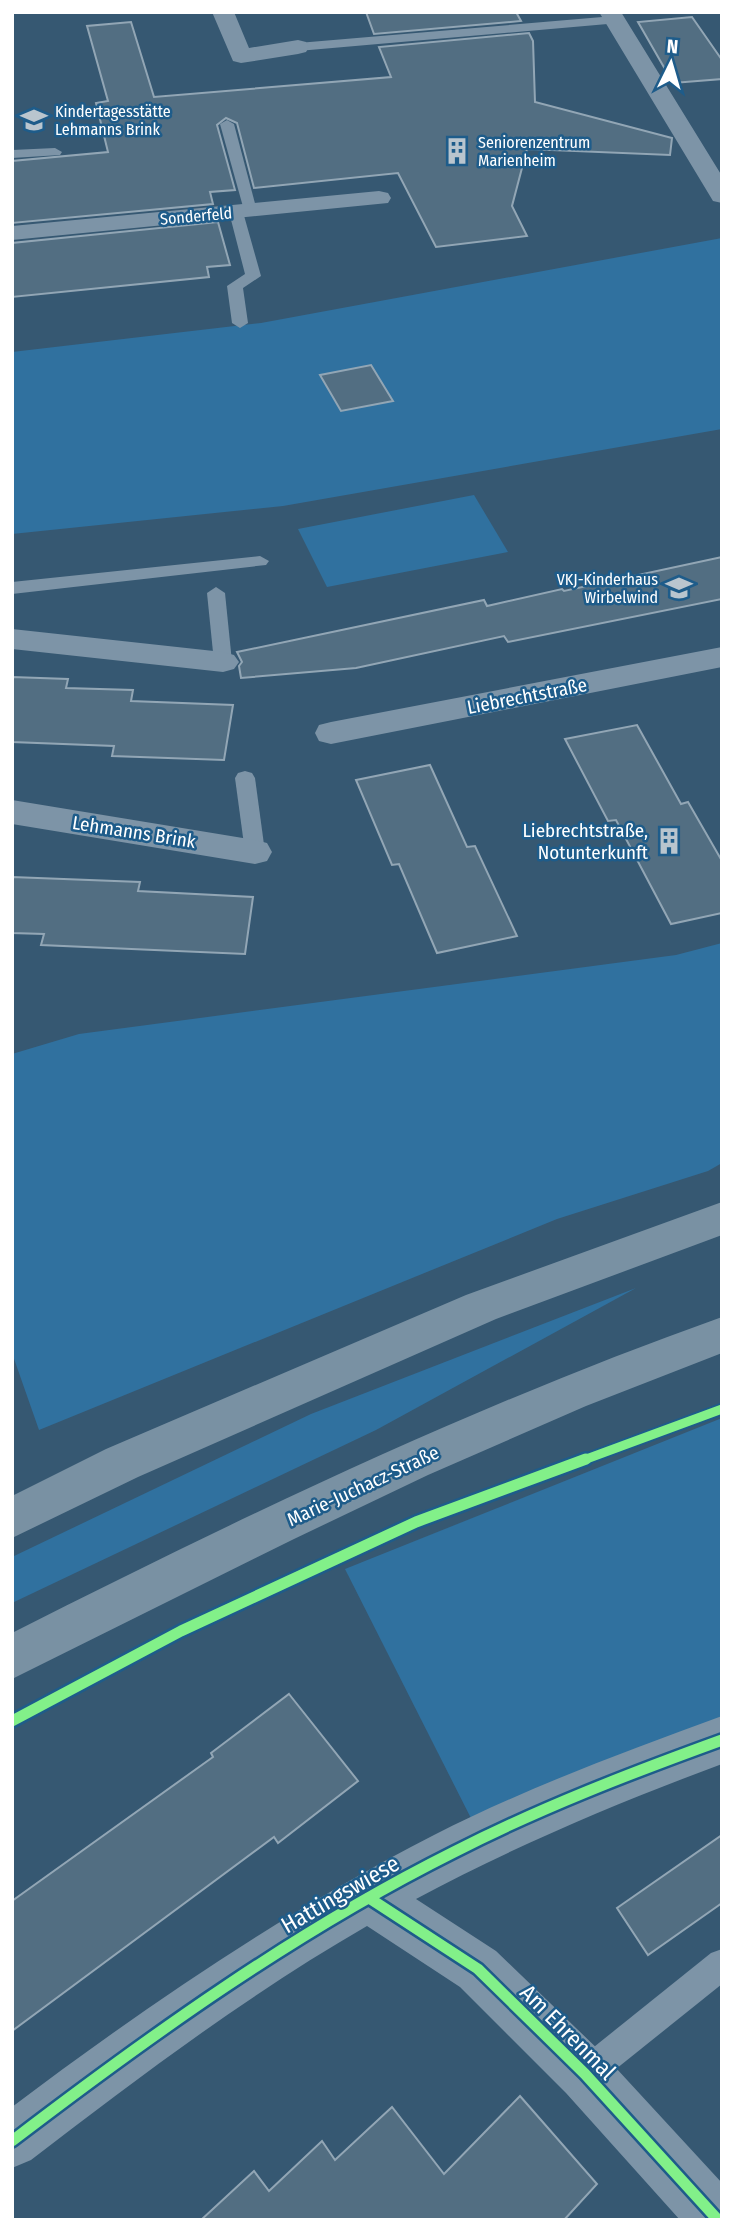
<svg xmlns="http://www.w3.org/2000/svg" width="734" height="2232" font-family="'Fira Sans Condensed',sans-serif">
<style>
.green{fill:#30719f}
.building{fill:#526e82;stroke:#92a6b5;stroke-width:2}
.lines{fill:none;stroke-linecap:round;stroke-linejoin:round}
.service{fill:#7d94a7;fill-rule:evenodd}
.minor{fill:#7d94a7;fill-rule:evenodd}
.secondary{fill:#7991a3;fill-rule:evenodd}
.cycleway-far1-casing{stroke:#1e5c8a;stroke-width:13}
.cycleway-casing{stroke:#1e5c8a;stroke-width:16}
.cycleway-far1{stroke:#82f089;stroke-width:9}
.cycleway{stroke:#82f089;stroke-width:11}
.labels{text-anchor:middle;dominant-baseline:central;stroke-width:5;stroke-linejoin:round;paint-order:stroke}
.far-poi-label{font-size:16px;fill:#fff;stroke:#1e5c8a;text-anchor:start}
.far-street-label{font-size:16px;fill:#fff;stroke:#1e5c8a}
.street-label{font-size:19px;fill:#fff;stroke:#1e5c8a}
.poi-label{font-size:19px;fill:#fff;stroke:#1e5c8a;text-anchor:end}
.near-street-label{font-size:23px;fill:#fff;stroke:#1e5c8a}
</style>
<rect width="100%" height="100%" fill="#365872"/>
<g class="green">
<polygon points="722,238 722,429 283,506 12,534 12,352 261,323"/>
<polygon points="474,495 508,552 327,587 298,529"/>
<polygon points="722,943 722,1163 708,1171 557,1219 39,1430 12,1353 12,1054 79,1034 676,955"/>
<polygon points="636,1288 376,1430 12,1603 12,1557 311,1414"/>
<polygon points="722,1418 722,1731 479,1834 345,1569"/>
</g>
<g class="building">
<polygon points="366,12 516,12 521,21 374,34"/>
<polygon points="692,17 722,60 722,79 673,83 638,22"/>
<polygon points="131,22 154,97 391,77 379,47 529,33 533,41 535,102 672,138 670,155 527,149 512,206 527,236 436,247 398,173 254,188 237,123 226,118 217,125 235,190 210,192 213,204 12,223 12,161 108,152 96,103 108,101 87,26"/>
<polygon points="218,222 230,265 207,267 209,277 12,297 12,243"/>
<polygon points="371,365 393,401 341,411 320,375"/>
<polygon points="722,557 722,599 508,642 504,636 356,668 241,678 239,666 242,662 237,652 484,600 487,606 562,589 564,591"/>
<polygon points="12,677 68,679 66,688 133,690 131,701 233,705 224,760 112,756 114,746 12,742"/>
<polygon points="637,725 681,804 688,802 722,861 722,913 671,924 616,820 608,821 565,739"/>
<polygon points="430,765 467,847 475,846 517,936 437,953 399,864 392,865 356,780"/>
<polygon points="12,877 140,882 138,891 253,897 245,954 41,945 44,934 12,933"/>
<polygon points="289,1694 358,1781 278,1843 274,1837 12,2031 12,1901 213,1757 211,1753"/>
<polygon points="722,1835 722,1903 648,1955 617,1908"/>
<polygon points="520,2096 597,2184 564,2220 201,2220 254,2171 269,2191 322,2141 335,2160 392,2107 444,2174"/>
</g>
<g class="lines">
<g class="service">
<polygon points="614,16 619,17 619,23 298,51 291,47 298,43"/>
<polygon points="227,120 234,124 257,211 255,214 245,214 220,124"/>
<polygon points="55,148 62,152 60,155 12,158 12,150"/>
<polygon points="236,208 243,212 261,276 243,288 248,323 240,328 232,323 227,286 245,274 229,212"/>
<polygon points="260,556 269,561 266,565 12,594 12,582"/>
<polygon points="216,587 225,593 232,662 223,668 214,662 207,593"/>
<polygon points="245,771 252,773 255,778 265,852 262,857 255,859 248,857 245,852 235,778 238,773"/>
<polygon points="722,1949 722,1984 596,2085 585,2090 574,2085 569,2074 574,2063 711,1953"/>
</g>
<g class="minor">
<polygon points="212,12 234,12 249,48 298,40 306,42 309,47 306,52 298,54 241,63 233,61"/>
<polygon points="599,12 621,12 722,176 722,203 713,201 710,196"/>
<polygon points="379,191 388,193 391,198 388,203 12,240 12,226"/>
<polygon points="12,629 223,652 234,655 239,662 234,669 223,672 12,649"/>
<polygon points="722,647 722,667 331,744 319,741 315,733 319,725 331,722"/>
<polygon points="12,800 255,840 267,843 272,852 267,861 255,864 12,824"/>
<path d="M722,1716v48c-105,39 -207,82 -306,135l80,52 108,104 118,128v37h-42l-114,-127 -106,-106 -93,-61c-118,68 -228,151 -336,234l-19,8v-61c134,-101 272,-195 422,-272 92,-47 190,-83 288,-119z"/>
</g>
<g class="secondary">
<polygon points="722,1202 722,1235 496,1319 138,1477 12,1538 12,1496 106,1449 466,1295"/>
<path d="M722,1317v36l-136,53 -158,69 -134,64 -282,140v-46c231,-117 465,-229 710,-316z"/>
</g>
<defs>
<polyline id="cycleway-far1" points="581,1461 722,1409"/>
<g id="cycleway">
<polyline points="12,1721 181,1631 416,1522 586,1459"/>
<polyline points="369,1898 478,1969 585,2074 718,2220"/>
<path d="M12,2141c140,-107 284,-210 442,-289 86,-44 177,-79 268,-112"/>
</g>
</defs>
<use href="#cycleway-far1" class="cycleway-far1-casing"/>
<use href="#cycleway" class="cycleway-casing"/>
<use href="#cycleway-far1" class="cycleway-far1"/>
<use href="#cycleway" class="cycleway"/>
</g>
<defs>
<symbol id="school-bare" viewBox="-9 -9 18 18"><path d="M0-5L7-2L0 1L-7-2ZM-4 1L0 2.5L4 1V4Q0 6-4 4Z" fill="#b9c5ce" stroke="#1e5c8a" stroke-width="2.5" paint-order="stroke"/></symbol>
<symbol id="building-bare" viewBox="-9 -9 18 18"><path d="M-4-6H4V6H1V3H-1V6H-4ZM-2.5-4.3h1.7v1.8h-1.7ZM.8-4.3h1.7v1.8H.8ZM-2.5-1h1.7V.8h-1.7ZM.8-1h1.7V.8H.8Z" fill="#b9c5ce" stroke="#1e5c8a" stroke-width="2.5" paint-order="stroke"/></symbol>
</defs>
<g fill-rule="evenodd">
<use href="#school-bare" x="15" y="101" width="38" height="38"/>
<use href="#building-bare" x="438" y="132" width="38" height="38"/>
<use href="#school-bare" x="660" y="569" width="38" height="38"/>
<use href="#building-bare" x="650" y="822" width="38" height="38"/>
</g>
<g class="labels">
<g class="far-poi-label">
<text x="55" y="111">Kindertagesstätte<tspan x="55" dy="18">Lehmanns Brink</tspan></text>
<text x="478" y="142">Seniorenzentrum<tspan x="478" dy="18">Marienheim</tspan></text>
<text x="658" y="579" text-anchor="end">VKJ-Kinderhaus<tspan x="658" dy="18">Wirbelwind</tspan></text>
</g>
<g class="far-street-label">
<text transform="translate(196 216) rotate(-5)">Sonderfeld</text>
</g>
<g class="street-label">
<text transform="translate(527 696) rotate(-11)">Liebrechtstraße</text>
<text transform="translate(134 832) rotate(9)">Lehmanns Brink</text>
<text transform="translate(363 1486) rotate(-25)">Marie-Juchacz-Straße</text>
</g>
<g class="poi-label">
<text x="648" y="830">Liebrechtstraße,<tspan x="648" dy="22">Notunterkunft</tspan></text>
</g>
<g class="near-street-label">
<text transform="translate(340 1894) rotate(-30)">Hattingswiese</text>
<text transform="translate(568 2032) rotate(45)">Am Ehrenmal</text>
</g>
</g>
<rect width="734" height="2232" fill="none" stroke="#ffffff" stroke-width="28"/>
<g transform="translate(671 63) rotate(5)" stroke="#1e5c8a" stroke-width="5" paint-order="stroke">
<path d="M0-5L12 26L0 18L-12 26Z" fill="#ffffff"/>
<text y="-10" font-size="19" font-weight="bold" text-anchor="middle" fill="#ffffff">N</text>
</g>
</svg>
